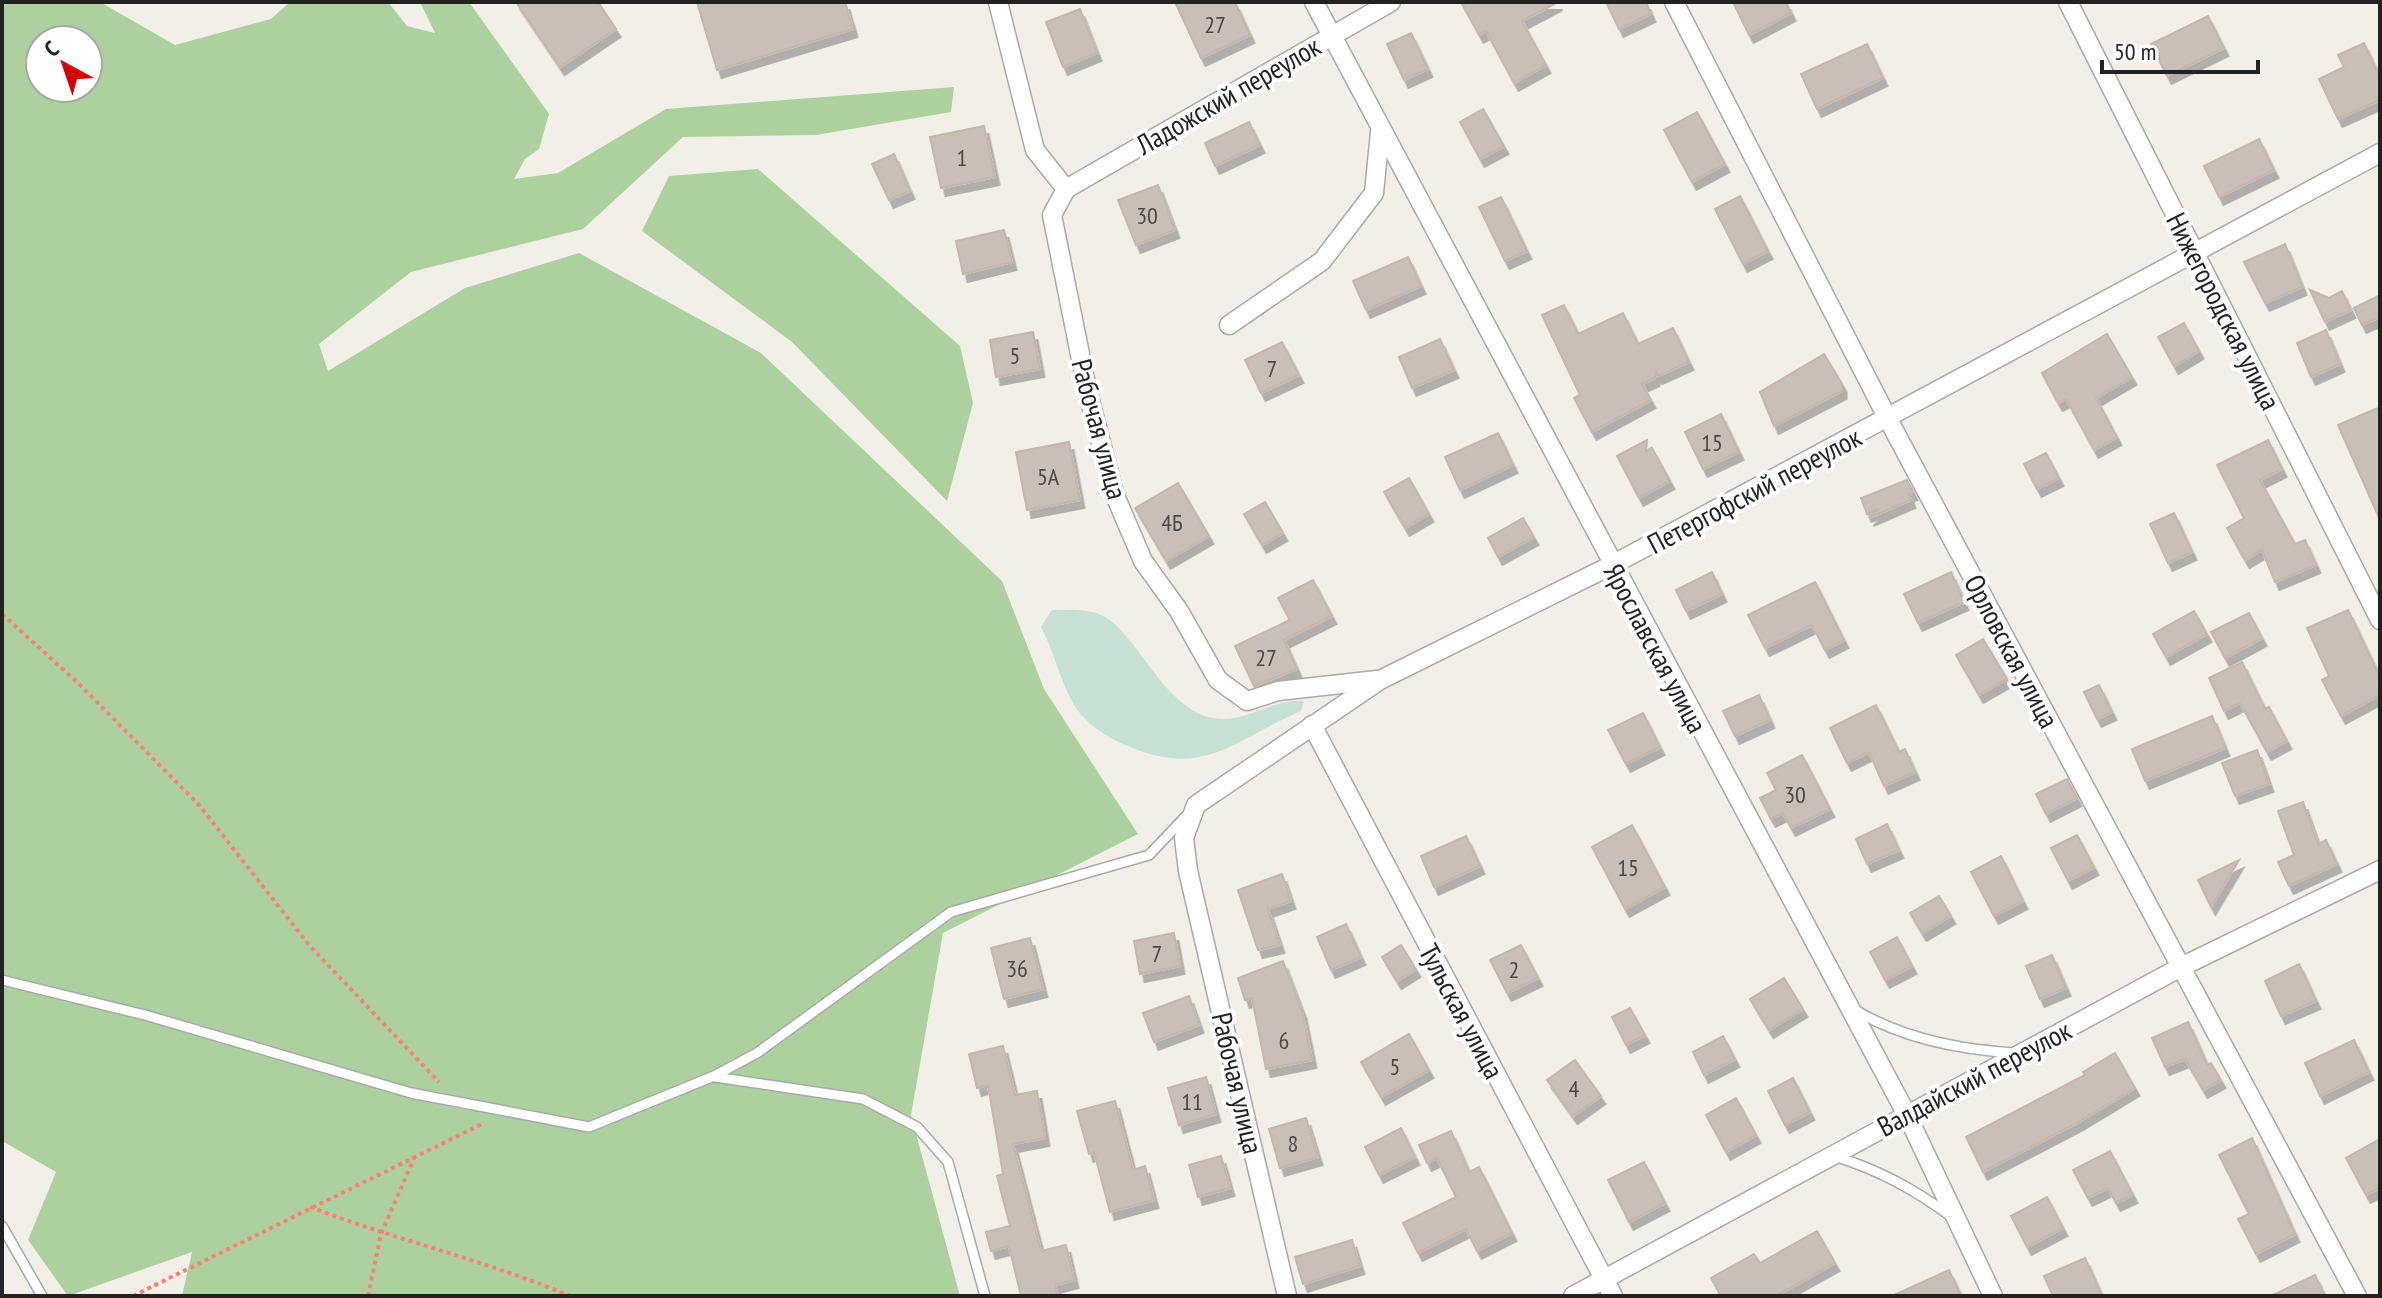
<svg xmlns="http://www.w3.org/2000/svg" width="2382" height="1298" font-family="'PT Sans Narrow',sans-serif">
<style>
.forest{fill:#add19e;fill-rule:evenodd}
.wetland{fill:#c6e0d4}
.building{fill:#c7bfb8;stroke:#c4b6ab;stroke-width:2;filter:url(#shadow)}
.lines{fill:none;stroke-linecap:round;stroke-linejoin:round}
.service-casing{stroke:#a9a9a9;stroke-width:12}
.minor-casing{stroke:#a9a9a9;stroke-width:21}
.path{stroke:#fa8072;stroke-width:4;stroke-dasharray:4 4;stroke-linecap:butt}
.service{stroke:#fff;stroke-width:9}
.minor{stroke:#fff;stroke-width:18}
.labels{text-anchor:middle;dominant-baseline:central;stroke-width:8;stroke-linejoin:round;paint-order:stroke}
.number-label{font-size:24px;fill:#4b4948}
.street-label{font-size:28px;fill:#222;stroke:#fff}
</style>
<defs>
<filter id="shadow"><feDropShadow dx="4.5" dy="8" stdDeviation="0" flood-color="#0004"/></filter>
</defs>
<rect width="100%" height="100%" fill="#f2efe9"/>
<g class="forest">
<path d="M2,2h98l75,43 96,-26 19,-17h98l19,24 28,7 -15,-31h49l80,112 -10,35 -14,10 -11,20 44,-6 108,-64 288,-22 -3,25 -135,23 -133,2 -100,92 -172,43 -92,72 9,27 137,-83 114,-35 182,100 241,228 42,108 94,145 -195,99 -32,182 49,181h-778l10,-44 -124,44 -40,-56 28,-68 -54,-31zM40,40h48v48h-48z"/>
<polygon points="758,169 960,346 973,403 947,501 792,342 642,231 669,176"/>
</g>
<path class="wetland" d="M1052,610c16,0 33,-2 49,5 32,14 58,82 101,100 37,15 66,-17 102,-14l-3,10c-71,31 -98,69 -178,33 -20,-9 -41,-23 -51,-43 -13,-23 -18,-50 -31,-74z"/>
<g class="building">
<polygon points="516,2 598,2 616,29 560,67"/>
<polygon points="697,2 845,2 853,29 717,70"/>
<polygon points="1175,2 1235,2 1250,35 1201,58"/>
<polygon points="1461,2 1558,2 1522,21 1546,65 1514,83 1486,31 1479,35"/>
<polygon points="1606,2 1646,2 1651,14 1619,29"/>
<polygon points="1733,2 1786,2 1791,13 1749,35"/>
<polygon points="1080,9 1097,53 1063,67 1046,22"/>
<polygon points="2208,16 2224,48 2167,76 2151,44"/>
<polygon points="1411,33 1428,69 1404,80 1387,44"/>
<polygon points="2364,43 2380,78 2380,100 2338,119 2319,79 2344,67 2338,55"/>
<polygon points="1867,44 1883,78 1817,109 1801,74"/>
<polygon points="1483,109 1504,146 1480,159 1460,122"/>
<polygon points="1697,112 1725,164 1692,182 1664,130"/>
<polygon points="1249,122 1260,145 1215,166 1205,143"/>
<polygon points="984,126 995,177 941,188 930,137"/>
<polygon points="2259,139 2274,170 2219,197 2204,166"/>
<polygon points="894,154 910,191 889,200 872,164"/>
<polygon points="1158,185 1175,230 1136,245 1118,200"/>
<polygon points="1740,196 1768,251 1743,264 1715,209"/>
<polygon points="1501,197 1527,251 1505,261 1479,207"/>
<polygon points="1004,230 1012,262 963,274 956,241"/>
<polygon points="2285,244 2302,287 2265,303 2244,262"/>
<polygon points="1408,257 1421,286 1366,310 1353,281"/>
<polygon points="2310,290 2329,298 2342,291 2351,310 2325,322"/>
<polygon points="2380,295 2380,317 2362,325 2354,308"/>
<polygon points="1564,305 1578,334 1623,313 1638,344 1673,328 1689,362 1658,376 1656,372 1655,378 1642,384 1651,400 1592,432 1574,398 1580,395 1542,315"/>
<polygon points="2184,323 2199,351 2174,366 2158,337"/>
<polygon points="2326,330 2340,364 2311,377 2297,343"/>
<polygon points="1033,332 1040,369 996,377 990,340"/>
<polygon points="2107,334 2132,377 2096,398 2117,437 2094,450 2066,399 2058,403 2042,373"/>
<polygon points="1440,339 1454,370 1412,388 1399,357"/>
<polygon points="1282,342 1299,375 1261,393 1245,360"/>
<polygon points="1824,354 1842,384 1842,391 1774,426 1760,392"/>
<polygon points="2380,407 2380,520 2338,425"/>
<polygon points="1721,414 1739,452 1703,469 1685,432"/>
<polygon points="1498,433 1513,465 1460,490 1445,457"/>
<polygon points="1647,440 1646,451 1652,448 1670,481 1639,498 1617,456"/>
<polygon points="2268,440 2282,469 2260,480 2295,544 2305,540 2316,565 2275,582 2262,550 2245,560 2227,528 2244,518 2217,465"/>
<polygon points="1069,442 1080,500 1027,510 1016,452"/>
<polygon points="2046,453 2059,478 2037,489 2024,464"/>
<polygon points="1409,478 1429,514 1405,528 1384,492"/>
<polygon points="1907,480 1913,492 1909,494 1911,500 1869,518 1878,509 1867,514 1861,498"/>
<polygon points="1178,483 1209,536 1166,561 1135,508"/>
<polygon points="1265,502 1283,533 1262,545 1244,514"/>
<polygon points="2174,513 2192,552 2168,563 2150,524"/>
<polygon points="1523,518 1534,537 1498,557 1488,538"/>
<polygon points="1712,572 1722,594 1686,611 1676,590"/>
<polygon points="1951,572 1964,602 1918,623 1904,594"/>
<polygon points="1313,580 1332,616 1284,640 1297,669 1254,686 1235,646 1290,620 1278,598"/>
<polygon points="1815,582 1844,640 1825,650 1812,625 1765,648 1748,615"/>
<polygon points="2348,610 2380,677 2380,695 2341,716 2322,680 2329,676 2307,628"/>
<polygon points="2194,611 2207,634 2166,657 2153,634"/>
<polygon points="2249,613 2262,638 2225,658 2211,632"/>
<polygon points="1983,639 2007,679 1979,695 1956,655"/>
<polygon points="2242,662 2265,709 2269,707 2287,741 2267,752 2240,703 2224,711 2209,678"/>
<polygon points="2099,685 2112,712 2097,719 2084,692"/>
<polygon points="1759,695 1770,720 1735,736 1723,711"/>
<polygon points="1876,705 1899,752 1905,749 1915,772 1884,786 1869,752 1847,763 1830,728"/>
<polygon points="1643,713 1660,747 1626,764 1608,730"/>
<polygon points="2212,716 2225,748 2145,781 2132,749"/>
<polygon points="2257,750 2269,784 2235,796 2222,763"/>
<polygon points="1802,755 1830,809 1791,828 1783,813 1771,819 1760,798 1776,790 1767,773"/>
<polygon points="2067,779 2077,798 2046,814 2036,794"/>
<polygon points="2303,802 2318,844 2326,840 2337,864 2289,886 2278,862 2294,855 2278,811"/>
<polygon points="1887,824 1899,850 1867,864 1856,839"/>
<polygon points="1632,825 1665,887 1625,909 1592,847"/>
<polygon points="2077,835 2094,867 2068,881 2051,848"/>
<polygon points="1466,836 1480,866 1434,887 1421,856"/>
<polygon points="2001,856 2023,901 1994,916 1971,872"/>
<polygon points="2239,860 2211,907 2198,880"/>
<polygon points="1282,874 1291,901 1268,909 1280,945 1258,950 1238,890"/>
<polygon points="1939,896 1951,916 1922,933 1910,913"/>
<polygon points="1346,924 1361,957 1331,970 1317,937"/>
<polygon points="1174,933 1180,966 1140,974 1134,941"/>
<polygon points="1897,937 1912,966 1885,980 1870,952"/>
<polygon points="1030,938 1043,989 1004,999 991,948"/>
<polygon points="1401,945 1416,969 1397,981 1382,957"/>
<polygon points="1521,945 1538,978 1507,993 1490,960"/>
<polygon points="2052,955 2066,988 2040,999 2026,966"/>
<polygon points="1283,961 1302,1011 1312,1060 1266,1069 1252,998 1245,1000 1238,978"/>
<polygon points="2299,964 2316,1001 2281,1016 2265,981"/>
<polygon points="1784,978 1803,1009 1769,1030 1750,999"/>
<polygon points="1189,996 1199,1025 1154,1042 1143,1013"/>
<polygon points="1630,1008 1645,1035 1626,1045 1612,1017"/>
<polygon points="2188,1022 2207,1065 2211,1063 2221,1080 2203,1090 2185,1059 2165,1067 2152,1038"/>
<polygon points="1409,1034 1429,1070 1381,1097 1361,1062"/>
<polygon points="1723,1036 1735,1059 1704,1075 1693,1052"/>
<polygon points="2354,1040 2369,1072 2320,1096 2305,1063"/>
<polygon points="1003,1046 1015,1095 1037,1091 1045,1138 1013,1144 1041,1251 1066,1245 1074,1280 1055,1285 1058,1296 1021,1296 1009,1246 991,1251 986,1232 1010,1226 997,1176 1003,1174 988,1085 977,1088 969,1054"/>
<polygon points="2115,1053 2135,1088 2079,1122 1983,1172 1966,1137 2085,1075 2083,1072"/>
<polygon points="1575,1060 1601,1096 1573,1116 1547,1080"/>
<polygon points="1206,1077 1216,1114 1179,1125 1168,1088"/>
<polygon points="1793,1078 1810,1112 1785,1125 1768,1091"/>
<polygon points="1736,1098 1756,1135 1726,1152 1706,1115"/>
<polygon points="1115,1101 1133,1170 1145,1166 1154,1200 1110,1212 1094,1152 1089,1154 1077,1111"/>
<polygon points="1306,1118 1318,1157 1280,1168 1269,1129"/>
<polygon points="1401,1128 1415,1157 1379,1175 1365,1147"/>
<polygon points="1451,1131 1469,1172 1479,1167 1512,1233 1477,1251 1466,1229 1418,1253 1403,1223 1456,1197 1437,1158 1427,1163 1419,1145"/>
<polygon points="2252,1138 2295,1234 2256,1254 2238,1219 2249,1214 2219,1155"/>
<polygon points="2380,1139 2380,1188 2366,1195 2346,1158"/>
<polygon points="2110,1151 2133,1195 2116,1203 2108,1188 2088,1198 2073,1170"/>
<polygon points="1221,1156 1230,1188 1198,1197 1189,1165"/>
<polygon points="1644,1162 1665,1203 1629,1222 1608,1180"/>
<polygon points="2047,1197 2063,1228 2027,1247 2011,1216"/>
<polygon points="1817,1231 1835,1263 1776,1296 1721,1296 1711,1278 1754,1254 1760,1263"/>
<polygon points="1352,1240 1360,1266 1303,1284 1295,1257"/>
<polygon points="2085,1258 2102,1296 2053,1296 2044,1276"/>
<polygon points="1949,1270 1961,1296 1892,1296"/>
<polygon points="2315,1275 2325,1296 2271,1296"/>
</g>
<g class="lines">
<defs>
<g id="service">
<polyline points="2,980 145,1015 411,1093 589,1127 714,1076 757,1053 951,912 1149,855 1188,814"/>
<path d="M1855,1010c47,28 107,40 161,43"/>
<polyline points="715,1077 863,1099 917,1127 948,1162 985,1296"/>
<path d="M1834,1156c45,14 80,33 118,61"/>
<polyline points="2,1226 42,1296"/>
</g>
<g id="minor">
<polyline points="998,2 1035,150 1066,189 1052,215 1087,389 1114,493 1143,561 1179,611 1218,680 1247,701 1278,691 1377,680"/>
<polyline points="1314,2 1907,1115 1993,1296"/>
<polyline points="1674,2 1888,419 2357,1296"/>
<polyline points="2068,2 2380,620"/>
<polyline points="1066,189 1391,2"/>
<polyline points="1229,325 1322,261 1374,193 1380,132"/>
<polyline points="1312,725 1613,1296"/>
<polyline points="1287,1296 1188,871 1184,838 1196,805 1380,680 1612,565 2380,153"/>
<polyline points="1573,1296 2181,967 2380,870"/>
</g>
</defs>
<use href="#service" class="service-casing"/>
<use href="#minor" class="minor-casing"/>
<g class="path">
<polyline points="2,614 77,682 199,805 309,945 439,1082"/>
<path d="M310,1207c86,33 175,53 260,89"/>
<polyline points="133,1296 484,1123"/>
<polyline points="368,1296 381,1234 415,1156"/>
</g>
<use href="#service" class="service"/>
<use href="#minor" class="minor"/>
</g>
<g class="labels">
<g class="number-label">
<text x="1215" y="24">27</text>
<text x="962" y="157">1</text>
<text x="1147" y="215">30</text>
<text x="1015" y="355">5</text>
<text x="1272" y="368">7</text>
<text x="1712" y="442">15</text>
<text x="1048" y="476">5А</text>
<text x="1172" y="522">4Б</text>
<text x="1266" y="657">27</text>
<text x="1795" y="794">30</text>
<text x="1628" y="867">15</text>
<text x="1157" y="953">7</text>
<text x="1017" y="968">36</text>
<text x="1514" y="969">2</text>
<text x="1284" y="1040">6</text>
<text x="1395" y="1066">5</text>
<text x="1574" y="1088">4</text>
<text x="1192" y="1101">11</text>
<text x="1293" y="1143">8</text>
</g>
<g class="street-label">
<text transform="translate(1228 95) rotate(-30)">Ладожский переулок</text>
<text transform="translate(2224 311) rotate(63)">Нижегородская улица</text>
<text transform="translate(1100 429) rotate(75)">Рабочая улица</text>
<text transform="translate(1754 490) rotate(-28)">Петергофский переулок</text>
<text transform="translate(1656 648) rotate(62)">Ярославская улица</text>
<text transform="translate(2012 651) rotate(62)">Орловская улица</text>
<text transform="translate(1462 1011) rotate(62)">Тульская улица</text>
<text transform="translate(1974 1078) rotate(-28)">Валдайский переулок</text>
<text transform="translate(1238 1083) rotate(77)">Рабочая улица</text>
</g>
</g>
<rect width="2382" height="1298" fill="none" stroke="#222222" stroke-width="8"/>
<g transform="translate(64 64) rotate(320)"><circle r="38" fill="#ffffff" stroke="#a7a7a7" stroke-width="2"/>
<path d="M0-6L14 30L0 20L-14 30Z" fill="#d40000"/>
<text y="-12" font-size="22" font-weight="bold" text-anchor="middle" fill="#222222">С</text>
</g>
<path d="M2102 60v12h156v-12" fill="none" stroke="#222222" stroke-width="4"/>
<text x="2114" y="60" font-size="24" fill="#222222" stroke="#ffffff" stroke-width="6" paint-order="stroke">50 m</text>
</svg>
